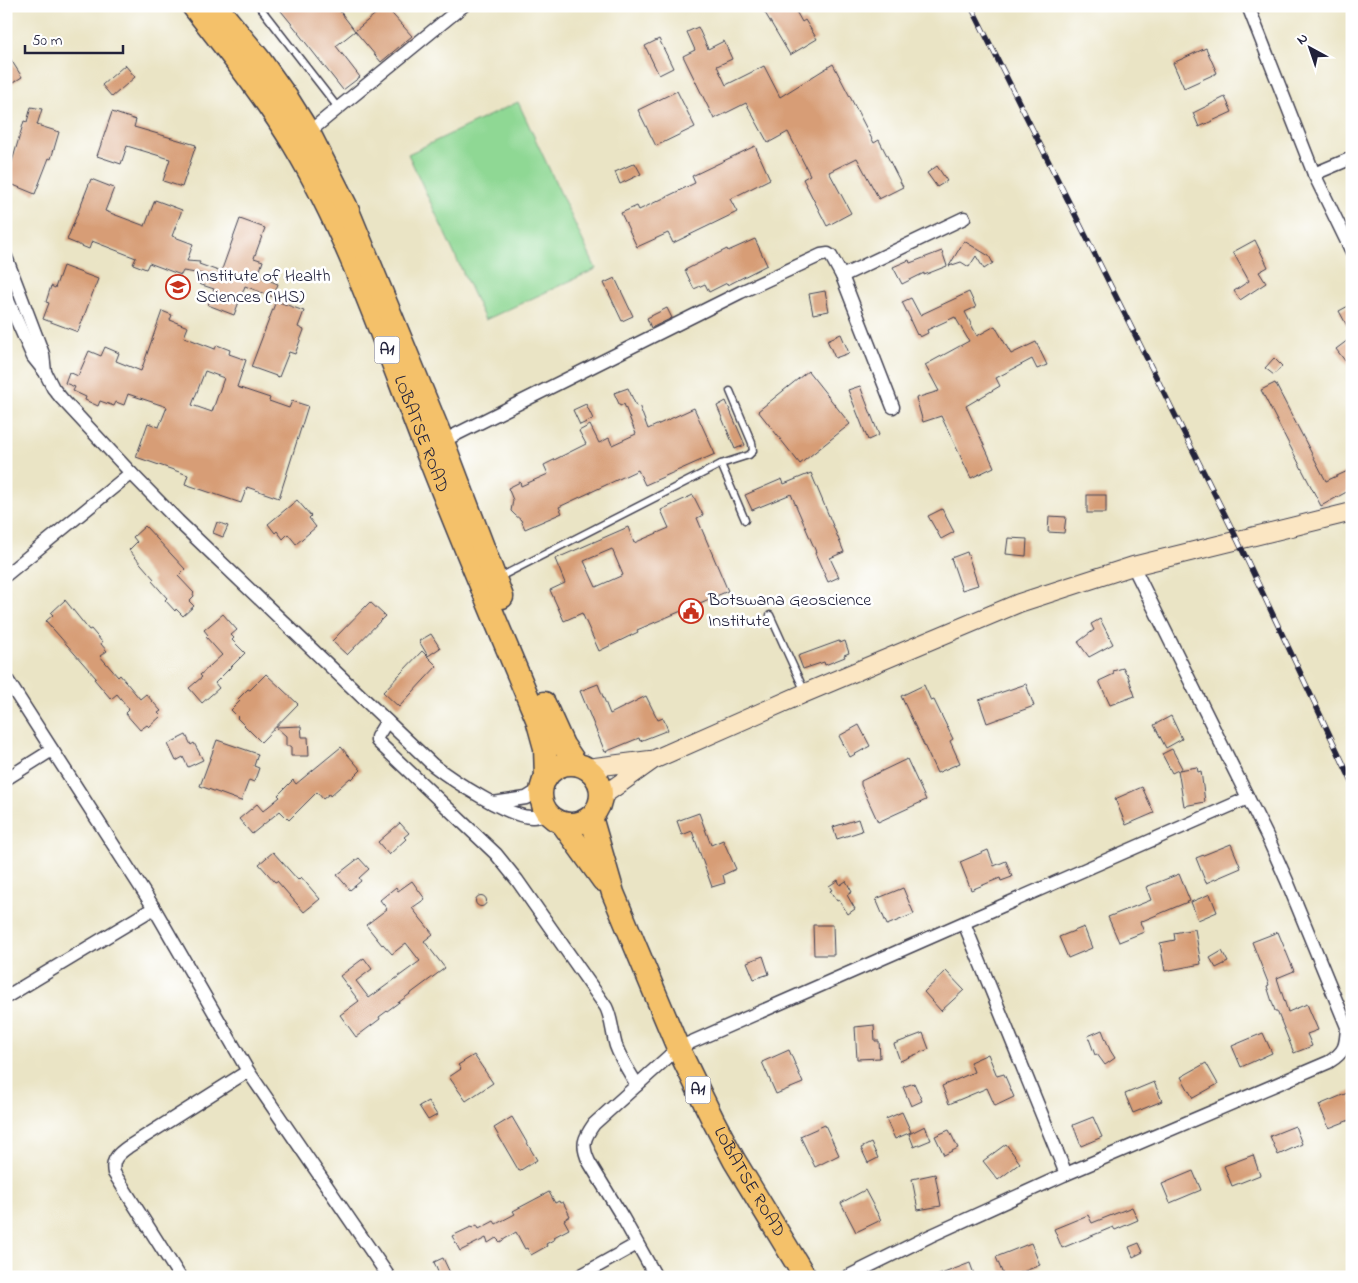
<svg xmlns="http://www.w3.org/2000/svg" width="1358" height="1283" font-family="'Indie Flower',sans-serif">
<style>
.green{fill:#8fd894;stroke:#587d68}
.building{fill:#d79d76;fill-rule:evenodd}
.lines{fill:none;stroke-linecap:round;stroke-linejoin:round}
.lane-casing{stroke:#403f50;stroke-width:9}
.street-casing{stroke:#403f50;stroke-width:15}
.secondary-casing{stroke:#403f50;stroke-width:20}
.highway-casing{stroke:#403f50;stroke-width:25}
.lane{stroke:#fff;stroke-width:6}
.street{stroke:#fff;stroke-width:12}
.secondary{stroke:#fbe6c3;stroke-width:18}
.highway{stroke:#f4c16a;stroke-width:22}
.rail-casing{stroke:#22223b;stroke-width:5.5}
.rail{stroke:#fff;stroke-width:4;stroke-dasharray:11;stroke-linecap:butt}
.labels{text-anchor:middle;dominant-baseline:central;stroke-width:5;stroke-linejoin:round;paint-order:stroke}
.shield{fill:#fff;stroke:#646476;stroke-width:1}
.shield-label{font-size:16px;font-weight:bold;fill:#22223b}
.poi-label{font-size:18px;fill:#22223b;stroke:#fff;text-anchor:start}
.street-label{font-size:18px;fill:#22223b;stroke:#fff}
</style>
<rect width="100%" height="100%" fill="#fff"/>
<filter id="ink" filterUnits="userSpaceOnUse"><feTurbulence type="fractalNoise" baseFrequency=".02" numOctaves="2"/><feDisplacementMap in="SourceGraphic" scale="10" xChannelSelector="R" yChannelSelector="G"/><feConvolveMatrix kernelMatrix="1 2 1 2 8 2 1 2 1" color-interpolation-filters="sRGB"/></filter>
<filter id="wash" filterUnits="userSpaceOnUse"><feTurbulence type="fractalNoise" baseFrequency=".0096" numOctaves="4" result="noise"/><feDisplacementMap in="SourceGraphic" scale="20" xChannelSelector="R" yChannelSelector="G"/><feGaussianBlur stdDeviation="1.12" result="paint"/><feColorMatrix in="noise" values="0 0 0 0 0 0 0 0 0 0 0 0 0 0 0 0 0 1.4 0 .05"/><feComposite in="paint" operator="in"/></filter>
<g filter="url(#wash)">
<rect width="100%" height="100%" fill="#eae4c5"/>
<polygon class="green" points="518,102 596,269 485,320 408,154"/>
<g id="blocks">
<g class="building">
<polygon points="277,6 336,6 355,31 336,46 360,77 343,90 298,33 299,33"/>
<polygon points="385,6 412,36 381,62 355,31"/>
<polygon points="761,6 793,6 802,22 805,20 817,39 790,55"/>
<polygon points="698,27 708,49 724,41 732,59 717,66 726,85 764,66 780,97 833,64 874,143 879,140 903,187 879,199 857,158 829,172 851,213 827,226 803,179 810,175 788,132 768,143 746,103 714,119 683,56 695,50 687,32"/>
<polygon points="659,39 673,68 659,75 645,46"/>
<polygon points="1206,48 1217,73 1184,88 1173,63"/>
<polygon points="6,52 22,77 6,87"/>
<polygon points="125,65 135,77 112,97 102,85"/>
<polygon points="677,91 695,127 656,146 638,110"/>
<polygon points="1225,97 1232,112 1199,127 1193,113"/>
<polygon points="31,107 42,109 37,125 59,132 51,159 49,158 35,194 6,182 24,121 27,122"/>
<polygon points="112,112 136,120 134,127 196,145 182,187 163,181 170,159 127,146 121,164 97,156"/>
<polygon points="755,146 770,179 730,199 737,212 673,243 668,233 637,247 621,213 637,206 639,210 695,183 692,176"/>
<polygon points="635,163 641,174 620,184 615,172"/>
<polygon points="937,166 947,181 937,187 927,173"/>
<polygon points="91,179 114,188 105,211 145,226 155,200 182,210 172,236 193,244 187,261 200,262 199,264 221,272 240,219 265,228 254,258 263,261 258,276 278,284 273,297 245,286 234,315 208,305 214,289 199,284 203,274 183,271 181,275 149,263 146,269 133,264 136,258 92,241 89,249 67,240"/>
<polygon points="755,239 767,265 728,285 727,283 709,292 705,284 694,289 685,270 727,249 728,251"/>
<polygon points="1255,240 1268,267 1259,272 1266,283 1240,300 1234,291 1249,281 1233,252"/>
<polygon points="964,241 989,256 993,263 984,269 976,256 969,267 961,262 949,266"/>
<polygon points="942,251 947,266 924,275 924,273 902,284 893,267 909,260 910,263"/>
<polygon points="63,266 98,279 78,332 43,319 49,303 46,302 51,286 55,288"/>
<polygon points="615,278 633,316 622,321 604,283"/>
<polygon points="825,291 829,311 813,314 809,294"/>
<polygon points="969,292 976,307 965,312 977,336 995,326 1011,354 1036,342 1047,365 1037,369 1032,359 996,378 1000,386 966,406 994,467 971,478 941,416 923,422 916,398 939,391 925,365 969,341 955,317 927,330 928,333 920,337 918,334 917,335 910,320 911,320 902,302 911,298 920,315"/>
<polygon points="276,301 304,311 298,327 304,330 295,354 289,352 279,377 251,367"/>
<polygon points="1352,304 1352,335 1339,311"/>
<polygon points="667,308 672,318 651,328 647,318"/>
<path d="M162,311l10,4 -2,5 18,7 -4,10 31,12 2,-4 13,5 -1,4 17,6 -9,27 33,11 -1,3 20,7 3,-7 16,5 -29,92 -32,-11 -6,16 -56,-19 3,-9 -52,-18 12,-34 11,4 8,-20 -39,-13 -4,11 -8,-3 -2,4 -14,-5 -2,5 -13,-6 1,-3 -13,-6 2,-4 -10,-4 4,-11 9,4 11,-25 12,5 4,-9 14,6 -3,8 25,10zM205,371l19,7 -12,34 -20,-7z"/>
<polygon points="841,334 849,353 835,358 827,340"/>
<polygon points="1352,337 1352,370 1336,349"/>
<polygon points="1274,358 1282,366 1274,375 1265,368"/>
<polygon points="808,371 850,424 800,464 758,411"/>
<polygon points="1275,383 1326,481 1352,469 1352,489 1321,506 1261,390"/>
<polygon points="860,386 879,435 868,440 848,390"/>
<polygon points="628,388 636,406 639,405 648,429 694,408 715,454 645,485 638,470 559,507 562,513 525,529 521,520 515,515 511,511 513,500 508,488 520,482 521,486 548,474 544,465 586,444 579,431 590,425 599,443 609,438 612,445 636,434 624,404 620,406 614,393"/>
<polygon points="726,401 745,445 735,449 717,406"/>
<polygon points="586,404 593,419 580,425 573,410"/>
<polygon points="811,473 844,552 830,558 839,577 828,582 815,553 816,552 791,494 752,510 745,495 782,479 784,484"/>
<path d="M693,495l10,20 -6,3 31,73 -91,39 1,2 -39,19 -17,-38 -18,8 -14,-31 15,-7 -10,-24 73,-32 6,16 35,-15 -8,-18zM612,549l11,26 -27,12 -12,-26z"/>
<rect x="1087" y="495" width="19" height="18"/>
<polygon points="297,500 311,516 309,518 316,527 296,544 288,534 283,539 277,531 275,533 268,524"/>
<polygon points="942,509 954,532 941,539 928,516"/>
<polygon points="1049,516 1066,517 1064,533 1048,532"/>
<polygon points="217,522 228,526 223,537 213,533"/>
<polygon points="145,526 185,569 178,576 194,593 193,594 194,596 189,601 194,606 183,616 176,609 175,611 165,600 167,598 152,581 154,579 129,550 137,542 133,537"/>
<polygon points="1008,538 1027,539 1026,556 1006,554"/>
<polygon points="967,552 978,585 962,590 951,558"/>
<polygon points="65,600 89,630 91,629 102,642 101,644 107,651 100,656 118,677 120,675 140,699 146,694 161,711 158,713 161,716 149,727 147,725 140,730 125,713 129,709 117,694 111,699 94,679 96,678 46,621 53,615 51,613"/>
<polygon points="370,602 385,616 347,655 332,641"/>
<polygon points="223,614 237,630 231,635 234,638 232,640 245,653 215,683 219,688 202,703 189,688 202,677 200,675 222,655 206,637 208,635 204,630"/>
<polygon points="1100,619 1113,644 1089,657 1078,642 1094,630 1091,624"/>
<polygon points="431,634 440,648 428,656 419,641"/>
<polygon points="839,641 840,643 845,641 849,653 844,655 845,657 825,665 824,662 803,669 798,656"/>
<polygon points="422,651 437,666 399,707 383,692"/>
<polygon points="1123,668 1126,674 1127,673 1135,696 1110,705 1099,681 1114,674 1113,671"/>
<polygon points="266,674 298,704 261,742 237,718 238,717 231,710 240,701 238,699 248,689 250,690"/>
<polygon points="598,684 610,714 646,696 658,720 663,718 668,730 640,741 639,738 605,752 580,691"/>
<polygon points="1026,684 1034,706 987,723 979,700"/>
<polygon points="924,685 931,701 934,700 953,739 950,741 960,763 937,773 901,696"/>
<polygon points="1171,716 1182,739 1166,748 1154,725"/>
<polygon points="859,725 870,746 850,757 839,736"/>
<polygon points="301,726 302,737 308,737 309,756 291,756 291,746 286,746 286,736 276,727"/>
<polygon points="186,735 191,745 194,743 203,760 188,767 183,757 176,761 168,744"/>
<polygon points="217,740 258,754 254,766 259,768 254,782 249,780 241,801 200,786"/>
<polygon points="341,747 361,770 352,779 350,778 330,796 329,794 323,799 317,792 289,820 280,811 252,834 239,819 257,804 263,811 280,797 278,795 293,780 296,784"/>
<polygon points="1172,749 1182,768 1179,770 1197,767 1198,772 1201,771 1205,802 1184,806 1178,770 1172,773 1162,754"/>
<polygon points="907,759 926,800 878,822 861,785 861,781"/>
<polygon points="1142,787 1154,813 1126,825 1115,799"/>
<polygon points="699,813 711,845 723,840 736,869 723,875 725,883 712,887 692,831 682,835 677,821"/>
<polygon points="858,819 862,831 837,839 833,827"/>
<polygon points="400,823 409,833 404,837 406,839 389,855 378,842"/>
<polygon points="1231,844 1241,868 1206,883 1196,858"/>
<polygon points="988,850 994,866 1006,861 1012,877 1001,881 1000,878 971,890 960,862"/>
<polygon points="273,852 298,880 301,877 320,899 304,912 277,881 275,882 259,864"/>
<polygon points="359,858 369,869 359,878 361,881 350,890 337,875"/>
<polygon points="1179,874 1190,901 1140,922 1144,932 1119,942 1108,917 1151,900 1146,887"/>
<polygon points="838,880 840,885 846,881 852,892 847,895 855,909 848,914 839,900 837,901 830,891 832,890 829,886"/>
<polygon points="412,881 425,899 412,908 433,934 424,941 445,968 379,1017 380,1019 356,1037 340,1015 359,1001 340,976 364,958 372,969 356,981 369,998 420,961 406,943 392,954 383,944 382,945 366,925 387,909 380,900 396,887 398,891"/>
<polygon points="903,888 914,914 887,925 876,899"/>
<polygon points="1210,894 1217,912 1198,920 1191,902"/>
<circle cx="481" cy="901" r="5.5"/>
<polygon points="813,925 833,925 834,955 814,955"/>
<polygon points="1084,927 1092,948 1068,958 1059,937"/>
<polygon points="1195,929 1201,964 1165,971 1160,943 1175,940 1174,933"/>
<polygon points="1278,932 1294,971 1277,978 1288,1012 1307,1004 1318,1030 1307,1034 1312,1046 1294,1053 1277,1011 1275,1011 1267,986 1269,985 1252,942"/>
<polygon points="1222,951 1228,962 1216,968 1210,958"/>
<polygon points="763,956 769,974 754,979 747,962"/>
<polygon points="946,971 964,990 941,1011 924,992"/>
<polygon points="874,1025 875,1041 879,1041 880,1058 857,1059 855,1027"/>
<polygon points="1102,1030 1110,1050 1115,1058 1105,1065 1097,1054 1095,1055 1088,1036"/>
<polygon points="923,1033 929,1049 900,1061 894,1044"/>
<polygon points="1263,1033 1272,1053 1241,1067 1232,1046"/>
<polygon points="789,1050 803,1083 776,1094 762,1062"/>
<polygon points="988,1054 997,1076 1004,1074 1014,1097 995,1106 987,1088 949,1104 942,1086 974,1072 970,1062"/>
<polygon points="474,1055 493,1083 466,1101 449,1077 461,1069 458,1065"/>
<polygon points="1206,1063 1218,1084 1193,1098 1181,1077"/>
<polygon points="1154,1082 1162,1101 1133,1113 1125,1094"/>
<polygon points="914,1083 922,1101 911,1106 903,1087"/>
<polygon points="1352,1091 1352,1119 1329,1128 1319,1105"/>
<polygon points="428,1101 437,1115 428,1120 419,1106"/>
<polygon points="902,1112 911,1132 895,1139 886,1119"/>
<polygon points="512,1117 537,1160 519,1171 494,1128"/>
<polygon points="1093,1117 1102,1137 1081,1146 1073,1125"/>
<polygon points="825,1125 839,1155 815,1167 800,1136"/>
<polygon points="925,1126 931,1140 914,1147 909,1134"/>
<polygon points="1295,1126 1302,1144 1278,1155 1270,1136"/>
<polygon points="949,1130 958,1148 944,1155 935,1136"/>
<polygon points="871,1143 878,1158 868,1163 861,1148"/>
<polygon points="1006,1144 1020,1163 998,1180 983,1161"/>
<polygon points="1253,1155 1260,1175 1232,1186 1224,1166"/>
<polygon points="1193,1171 1201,1190 1170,1203 1162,1184"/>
<polygon points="935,1174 941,1206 918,1210 912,1179"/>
<polygon points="865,1190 881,1220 856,1232 841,1203"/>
<polygon points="549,1192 555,1203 559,1201 560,1203 563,1202 570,1216 564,1220 569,1229 554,1237 555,1239 546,1244 547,1246 531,1255 527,1248 525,1249 516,1232 500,1242 496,1238 488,1243 486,1238 460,1251 452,1236 471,1227 472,1228 477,1225 479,1229 494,1221 496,1224 515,1214 513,1211"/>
<polygon points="1132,1207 1138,1220 1115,1230 1113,1227 1062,1248 1054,1229 1088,1215 1092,1223"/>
<polygon points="1031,1243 1040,1265 1010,1277 1004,1277 996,1257"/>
<polygon points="1139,1243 1143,1252 1133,1257 1129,1247"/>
<polygon points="443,1258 452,1277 440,1277 434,1262"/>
<polygon points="970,1263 975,1277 936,1277 936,1276"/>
</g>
</g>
</g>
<g filter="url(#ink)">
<use href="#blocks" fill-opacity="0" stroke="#403f50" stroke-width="1"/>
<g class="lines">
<defs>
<g id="lane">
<polyline points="259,6 339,109"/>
<polyline points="721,464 749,455 753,451 752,443 730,391"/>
<polyline points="498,578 721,464 745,520"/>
<polyline points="770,615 805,692"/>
</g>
<g id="street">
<polyline points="1248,6 1314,174 1352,252"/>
<polyline points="304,136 463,6"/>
<polyline points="1314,174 1352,158"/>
<polyline points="6,257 43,354 45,372"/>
<polyline points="842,276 964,218"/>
<path d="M6,296l27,61 12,15 8,16 9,11 69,74 47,48 255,244c18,14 78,54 100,52 5,0 10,-2 15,-4"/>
<polyline points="439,443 741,292 821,255 828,254 831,256 842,276 893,407"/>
<polyline points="6,575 131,473"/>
<polyline points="6,678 154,908 248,1071 389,1277"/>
<path d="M387,721l-10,16v4l119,113 21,26 89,127c6,12 6,26 10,39 5,14 14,27 21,39"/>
<polyline points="6,779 52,750"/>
<polyline points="493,803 526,798 542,788"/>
<polyline points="964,923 1066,1174"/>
<polyline points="6,997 154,908"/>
<path d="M180,1277l-66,-104c-3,-13 4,-19 14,-26l120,-76"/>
<polyline points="578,1277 637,1244"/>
<path d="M656,1277l-33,-59 -34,-56c-8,-17 -5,-24 5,-38l84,-76 570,-250"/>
<path d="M847,1277l83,-41 136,-62 263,-112c16,-10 17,-16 18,-35l-60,-146 -20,-45 -134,-270"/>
</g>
<g id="secondary">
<polyline points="587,768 650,760"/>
<polyline points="601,797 653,760 805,693 1019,603 1133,566 1352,512"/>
</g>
<g id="highway">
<path id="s1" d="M193,6c35,45 72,90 101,139 55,92 90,197 129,297 36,93 75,185 114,277l8,29 1,30"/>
<polyline points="216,6 260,60 287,98 309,133 346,206 443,442 502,597"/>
<polyline points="544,703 563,745 576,764"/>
<circle cx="571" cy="794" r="30"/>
<path id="s2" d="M591,817l22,76 65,155 35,72 21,40 71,117"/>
<polyline points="562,823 603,880"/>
</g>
</defs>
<use href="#lane" class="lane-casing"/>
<use href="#street" class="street-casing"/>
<use href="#secondary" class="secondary-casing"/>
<use href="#highway" class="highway-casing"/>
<use href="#lane" class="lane"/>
<use href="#street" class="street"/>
<use href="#secondary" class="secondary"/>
<use href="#highway" class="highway"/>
<defs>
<polyline id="rail" points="971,6 1238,541 1352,782"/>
</defs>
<use href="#rail" class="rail-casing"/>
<use href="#rail" class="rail"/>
</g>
</g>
<defs>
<symbol id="university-ring" viewBox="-11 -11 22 22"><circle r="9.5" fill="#fff" stroke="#c8321e" stroke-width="1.5"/><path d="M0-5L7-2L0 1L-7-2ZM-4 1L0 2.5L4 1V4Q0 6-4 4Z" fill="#c8321e"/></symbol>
<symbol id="civic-ring" viewBox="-11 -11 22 22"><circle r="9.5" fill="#fff" stroke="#c8321e" stroke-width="1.5"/><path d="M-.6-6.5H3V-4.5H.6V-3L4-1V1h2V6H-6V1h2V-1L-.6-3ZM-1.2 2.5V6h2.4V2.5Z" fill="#c8321e"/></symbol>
</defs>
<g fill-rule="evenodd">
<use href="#university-ring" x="164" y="273" width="28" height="28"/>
<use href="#civic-ring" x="677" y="597" width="28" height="28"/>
</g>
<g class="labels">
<g class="shield">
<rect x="374.5" y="336.5" width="25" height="27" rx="4"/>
<rect x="685.5" y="1076.5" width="25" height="27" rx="4"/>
</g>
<g class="shield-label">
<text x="387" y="350">A1</text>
<text x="698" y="1090">A1</text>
</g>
<g class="poi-label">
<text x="196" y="277">Institute of Health<tspan x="196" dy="21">Sciences (IHS)</tspan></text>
<text x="708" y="601">Botswana Geoscience<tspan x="708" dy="21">Institute</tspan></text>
</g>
<g class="street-label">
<text stroke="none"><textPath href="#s1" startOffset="488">LOBATSE ROAD</textPath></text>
<text stroke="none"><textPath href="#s2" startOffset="399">LOBATSE ROAD</textPath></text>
</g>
</g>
<rect width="1358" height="1283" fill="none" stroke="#fff" stroke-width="25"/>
<g transform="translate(1310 48) rotate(320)" stroke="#ffffff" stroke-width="4" paint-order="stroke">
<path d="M0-4L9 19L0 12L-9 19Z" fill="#22223b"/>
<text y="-8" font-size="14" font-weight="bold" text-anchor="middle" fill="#22223b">N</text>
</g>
<path d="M25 45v8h98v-8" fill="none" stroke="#22223b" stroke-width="2.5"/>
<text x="32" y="45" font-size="15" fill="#22223b" stroke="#ffffff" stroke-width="4" paint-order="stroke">50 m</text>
</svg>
